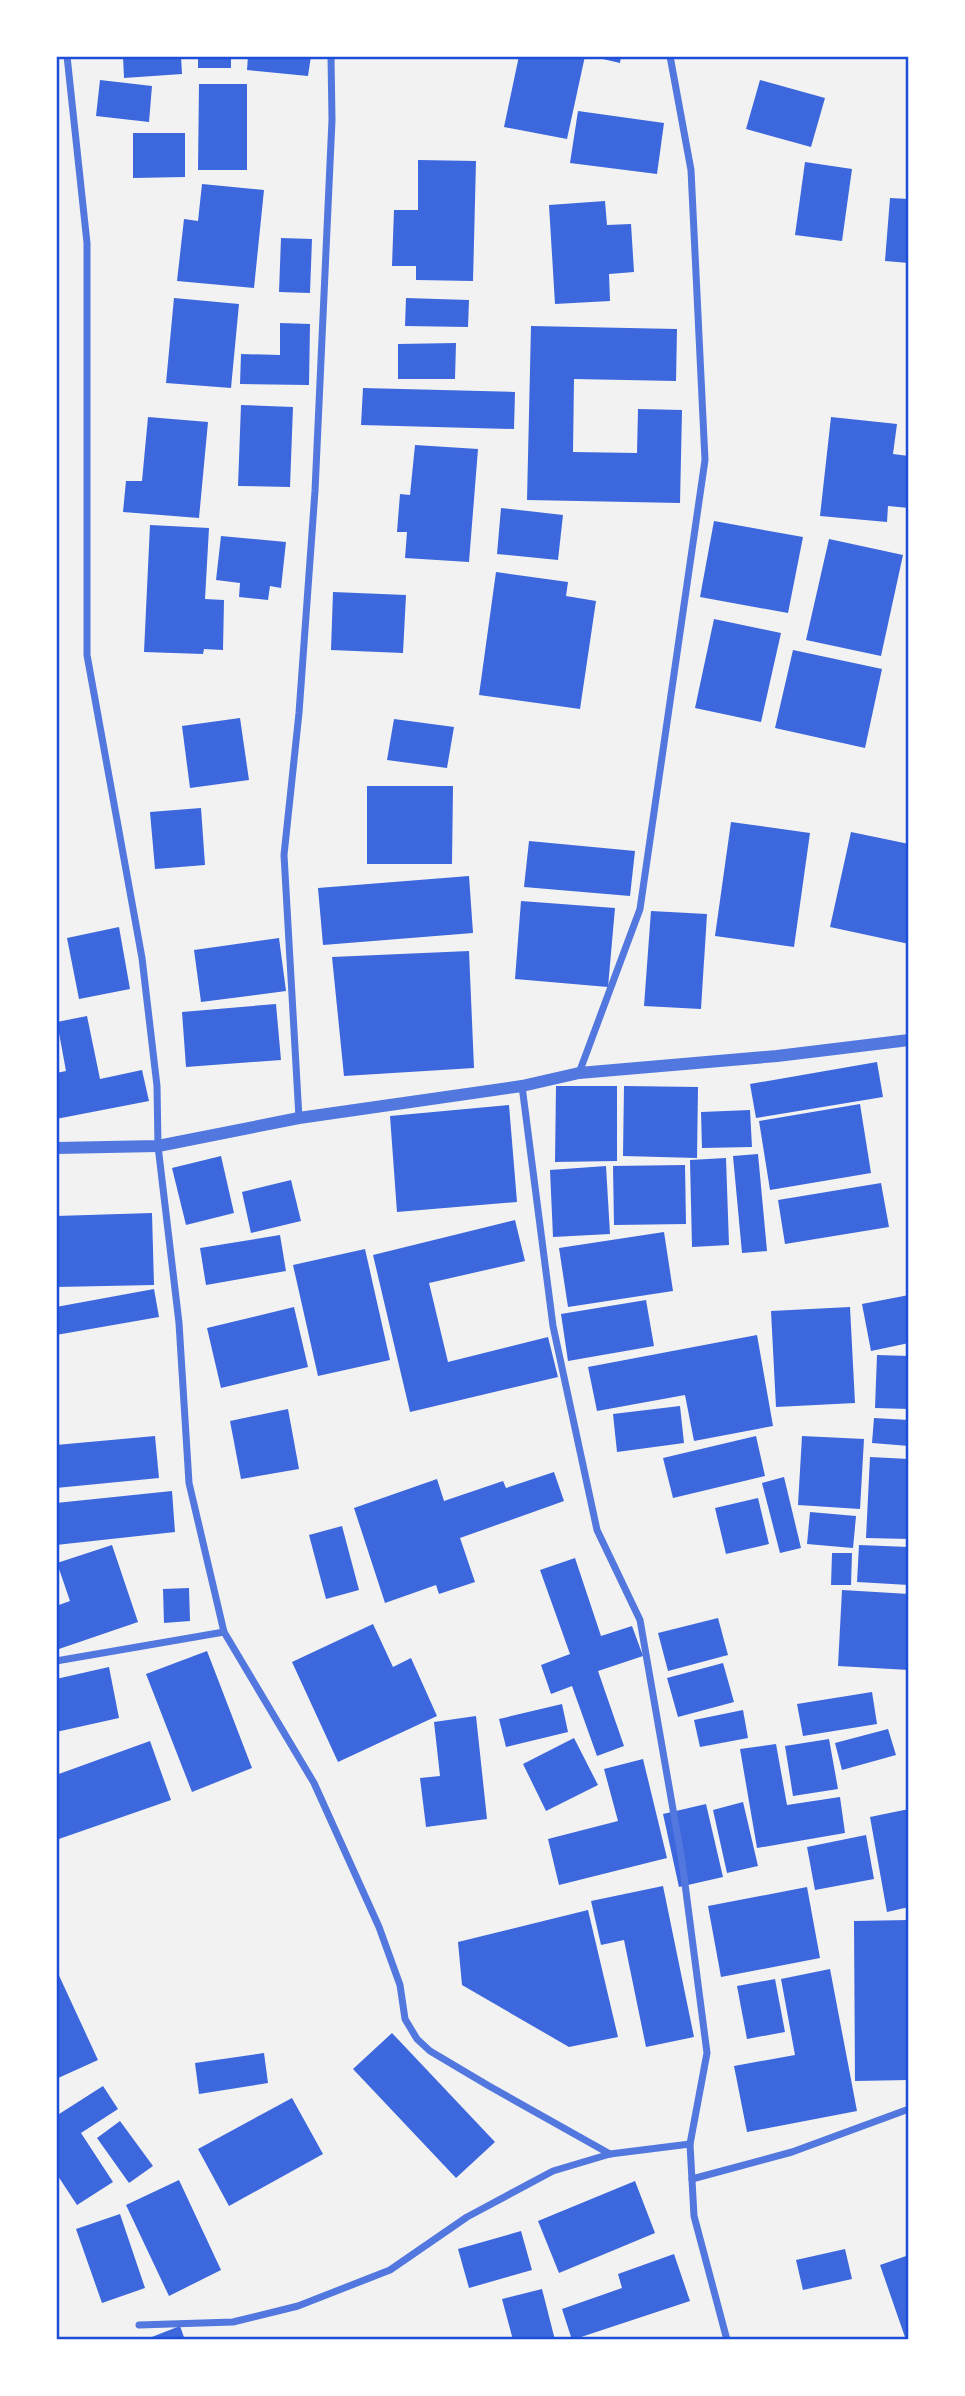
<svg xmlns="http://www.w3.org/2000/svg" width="965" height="2396" font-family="'Titillium Web',sans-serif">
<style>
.building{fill:#3d67dc}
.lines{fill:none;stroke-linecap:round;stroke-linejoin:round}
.minor{stroke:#5277de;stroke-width:7}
.tertiary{stroke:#5277de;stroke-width:12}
.neatline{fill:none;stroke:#1d4ed8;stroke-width:2.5}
</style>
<rect width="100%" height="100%" fill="#f2f2f2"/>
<g class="building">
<polygon points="123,56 181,56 182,74 124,78"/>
<rect x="198" y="56" width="33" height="12"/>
<polygon points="248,56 311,56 308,76 247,70"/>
<polygon points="519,56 585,56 567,139 504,127"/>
<polygon points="590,56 621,56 620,63"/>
<polygon points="100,80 152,86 149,122 96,116"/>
<polygon points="760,80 825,98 811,147 746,129"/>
<polygon points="199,84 247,84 247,170 198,170"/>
<polygon points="578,111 664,123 657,174 570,163"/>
<polygon points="133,133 185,133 185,177 133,178"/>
<polygon points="418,160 476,161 473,281 416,280 416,266 392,266 394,210 418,210"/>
<polygon points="805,162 852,169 842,241 795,235"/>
<polygon points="202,184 264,190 254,288 177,281 184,219 198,221"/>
<polygon points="890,198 909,199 909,263 885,261"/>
<polygon points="605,201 607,225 631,224 634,272 609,274 610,301 555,304 549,205"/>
<polygon points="281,238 312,239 310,293 279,292"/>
<polygon points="174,298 239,304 231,388 166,383"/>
<polygon points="406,298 469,300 468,327 405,326"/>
<polygon points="280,323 310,324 309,385 240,384 241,354 280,355"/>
<polygon points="531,326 677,329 676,381 574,379 573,452 637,453 638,409 682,410 680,503 527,500"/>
<polygon points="456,343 455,379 398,379 398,344"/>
<polygon points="363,388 515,392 514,429 361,425"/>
<polygon points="241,405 293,407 290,487 238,486"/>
<polygon points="148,417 208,422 199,518 123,512 126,481 142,481"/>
<polygon points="831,417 897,424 893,454 909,456 909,508 888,506 887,522 820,516"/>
<polygon points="415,445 478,449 469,562 405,558 407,532 397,532 400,494 410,495"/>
<polygon points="501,508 563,515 558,560 497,554"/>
<polygon points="714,521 803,537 788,613 700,597"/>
<polygon points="150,525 209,528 205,599 224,600 223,650 204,649 203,654 144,652"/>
<polygon points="221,536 286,542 281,588 270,586 268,600 239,597 240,583 216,580"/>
<polygon points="829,539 903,555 881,656 806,640"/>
<polygon points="496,572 568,582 566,596 596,601 580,709 479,695"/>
<polygon points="333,592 406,595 403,653 331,650"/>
<polygon points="714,619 781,633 761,722 695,708"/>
<polygon points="793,650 882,669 865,748 775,728"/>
<polygon points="240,718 249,780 190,788 182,726"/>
<polygon points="394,719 454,727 447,768 387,760"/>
<polygon points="367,786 453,786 452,864 367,864"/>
<polygon points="201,808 205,865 155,869 150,812"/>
<polygon points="731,822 810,833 794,947 715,936"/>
<polygon points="851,832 909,844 909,944 830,927"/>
<polygon points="529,841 635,851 630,896 524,887"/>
<polygon points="469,876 473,933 323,945 318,888"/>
<polygon points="521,901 615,908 608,987 515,979"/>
<polygon points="651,911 707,914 701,1009 644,1006"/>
<polygon points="119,927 130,989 79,999 67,938"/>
<polygon points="279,938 286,991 201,1002 194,950"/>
<polygon points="469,951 474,1068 344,1076 332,957"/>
<polygon points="276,1004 281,1060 186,1067 182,1012"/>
<polygon points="87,1016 100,1079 142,1070 149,1101 56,1119 56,1073 66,1071 57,1022"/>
<polygon points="877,1062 883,1097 756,1118 750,1084"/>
<polygon points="556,1086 617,1086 617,1161 555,1162"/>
<polygon points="624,1086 698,1087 697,1158 623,1156"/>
<polygon points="860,1104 871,1173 770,1190 759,1121"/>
<polygon points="509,1105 517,1202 397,1212 390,1116"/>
<polygon points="750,1110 752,1147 702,1148 701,1112"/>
<polygon points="758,1154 767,1251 742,1253 733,1156"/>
<polygon points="221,1156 234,1213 186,1225 172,1168"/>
<polygon points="726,1158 729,1245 692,1247 690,1160"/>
<polygon points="685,1165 686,1224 614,1225 613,1166"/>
<polygon points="606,1166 610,1234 553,1237 550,1170"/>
<polygon points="291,1180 301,1221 251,1233 242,1192"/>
<polygon points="881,1183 889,1227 785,1244 778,1200"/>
<polygon points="152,1213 154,1285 56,1287 56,1216"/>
<polygon points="515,1220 525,1261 429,1283 448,1362 548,1337 558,1377 410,1412 373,1255"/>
<polygon points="664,1232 673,1291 568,1307 559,1248"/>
<polygon points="280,1235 286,1271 206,1285 200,1248"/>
<polygon points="365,1249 390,1360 318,1376 293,1265"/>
<polygon points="154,1289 159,1317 56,1335 56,1307"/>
<polygon points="909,1295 909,1343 871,1351 862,1304"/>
<polygon points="646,1300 654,1346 568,1361 561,1314"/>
<polygon points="294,1307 308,1367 221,1388 207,1328"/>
<polygon points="850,1307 855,1403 776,1407 771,1311"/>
<polygon points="757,1335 773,1426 694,1441 685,1395 597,1411 588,1367"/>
<polygon points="877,1355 909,1356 909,1409 875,1408"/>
<polygon points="680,1406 684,1443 617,1452 613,1414"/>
<polygon points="288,1409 299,1469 241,1479 230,1421"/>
<polygon points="874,1418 909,1420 909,1446 872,1443"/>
<polygon points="155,1436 159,1478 56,1488 56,1445"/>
<polygon points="756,1436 765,1476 673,1498 663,1458"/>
<polygon points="802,1436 864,1439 860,1509 798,1505"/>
<polygon points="870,1457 909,1459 909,1539 866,1538"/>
<polygon points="554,1472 564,1501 460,1538 475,1582 439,1594 436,1585 385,1603 354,1508 437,1479 444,1501 503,1481 506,1488"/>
<polygon points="784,1477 801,1548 780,1553 762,1483"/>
<polygon points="172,1491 175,1532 56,1545 56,1503"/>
<polygon points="758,1498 769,1544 726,1554 715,1508"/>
<polygon points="810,1512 856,1516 853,1548 807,1544"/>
<polygon points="342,1526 359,1590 326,1599 309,1535"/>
<polygon points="112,1545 138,1622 56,1650 56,1606 70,1601 57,1563"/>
<polygon points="859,1545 909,1547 909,1585 857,1582"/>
<polygon points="832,1553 852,1553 851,1585 831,1585"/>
<polygon points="575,1558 601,1636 632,1626 643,1656 598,1671 624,1746 597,1756 572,1686 551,1694 541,1665 570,1654 540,1570"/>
<polygon points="189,1588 190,1621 164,1623 163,1589"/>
<polygon points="842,1590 909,1594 909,1670 838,1666"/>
<polygon points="718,1618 728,1655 668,1671 658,1633"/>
<polygon points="373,1624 393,1667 411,1658 437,1716 338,1762 292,1662"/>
<polygon points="207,1651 252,1768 192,1792 146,1674"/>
<polygon points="723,1663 734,1702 678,1717 667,1678"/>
<polygon points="109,1667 119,1718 56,1732 56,1679"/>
<polygon points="872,1692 877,1724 803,1736 797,1704"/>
<polygon points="562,1704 568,1732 506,1747 499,1719"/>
<polygon points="743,1710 748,1738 700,1747 694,1720"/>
<polygon points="476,1716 487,1819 426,1827 420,1778 440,1776 434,1722"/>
<polygon points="888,1729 896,1755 842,1770 835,1743"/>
<polygon points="574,1738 598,1785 546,1811 523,1764"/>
<polygon points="829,1739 838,1789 793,1796 785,1746"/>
<polygon points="150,1741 171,1800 56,1840 56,1775"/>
<polygon points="776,1744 787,1805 840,1797 845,1833 757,1848 740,1749"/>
<polygon points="643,1759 667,1858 559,1885 548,1839 618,1821 604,1769"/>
<polygon points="743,1802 758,1866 727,1873 713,1810"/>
<polygon points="706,1804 723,1877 679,1887 663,1814"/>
<polygon points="909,1809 909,1907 887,1912 870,1817"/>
<polygon points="866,1835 874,1879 815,1890 807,1847"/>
<polygon points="663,1886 694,2037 646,2047 624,1940 601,1945 591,1901"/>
<polygon points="807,1887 820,1958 721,1977 708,1906"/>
<polygon points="588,1910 618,2037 569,2047 462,1985 458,1942"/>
<polygon points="909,1920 909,2080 855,2081 854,1921"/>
<polygon points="56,1969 98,2060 56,2079"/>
<polygon points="830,1969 857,2111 747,2132 734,2066 795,2055 781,1979"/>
<polygon points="775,1979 785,2032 747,2039 737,1986"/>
<polygon points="392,2033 495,2142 456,2178 353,2069"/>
<polygon points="264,2053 268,2083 199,2094 195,2063"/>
<polygon points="103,2086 118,2109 81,2133 113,2182 77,2205 56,2173 56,2116"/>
<polygon points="292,2098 323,2154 229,2206 198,2149"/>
<polygon points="120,2121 153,2166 129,2183 97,2138"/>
<polygon points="179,2180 221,2270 169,2296 126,2205"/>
<polygon points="635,2181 655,2233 559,2273 538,2221"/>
<polygon points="120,2214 145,2288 102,2303 76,2229"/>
<polygon points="521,2231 532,2270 469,2288 458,2249"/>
<polygon points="845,2249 852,2279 803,2290 796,2260"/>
<polygon points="674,2254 690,2301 572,2340 562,2309 622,2288 618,2274"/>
<polygon points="909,2255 909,2340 906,2340 880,2265"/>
<polygon points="542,2289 555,2340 513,2340 502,2299"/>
<polygon points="180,2326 185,2340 144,2340"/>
</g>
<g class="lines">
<g class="minor">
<polyline points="67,56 87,243 87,655 142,958 157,1086 158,1146 179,1323 189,1483 224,1632 314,1783 379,1927 400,1985 405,2019 417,2039 430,2051 489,2086 610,2154"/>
<polyline points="579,1073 640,909 705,460 691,170 670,56"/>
<polyline points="522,1086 553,1326 597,1530 640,1620 682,1861 707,2053 690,2144 694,2216 727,2340"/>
<polyline points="299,1118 284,855 299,713 315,491 332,120 331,56"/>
<polyline points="56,1661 224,1632"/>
<polyline points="692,2179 792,2152 909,2109"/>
<polyline points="139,2325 233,2322 298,2306 390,2270 467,2217 553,2171 610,2154 690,2144"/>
</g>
<polyline class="tertiary" points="56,1148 158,1146 299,1118 522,1086 579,1073 777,1056 909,1040"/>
</g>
<rect width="965" height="2396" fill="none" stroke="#ffffff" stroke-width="116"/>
<rect x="58" y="58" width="849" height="2280" class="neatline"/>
</svg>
